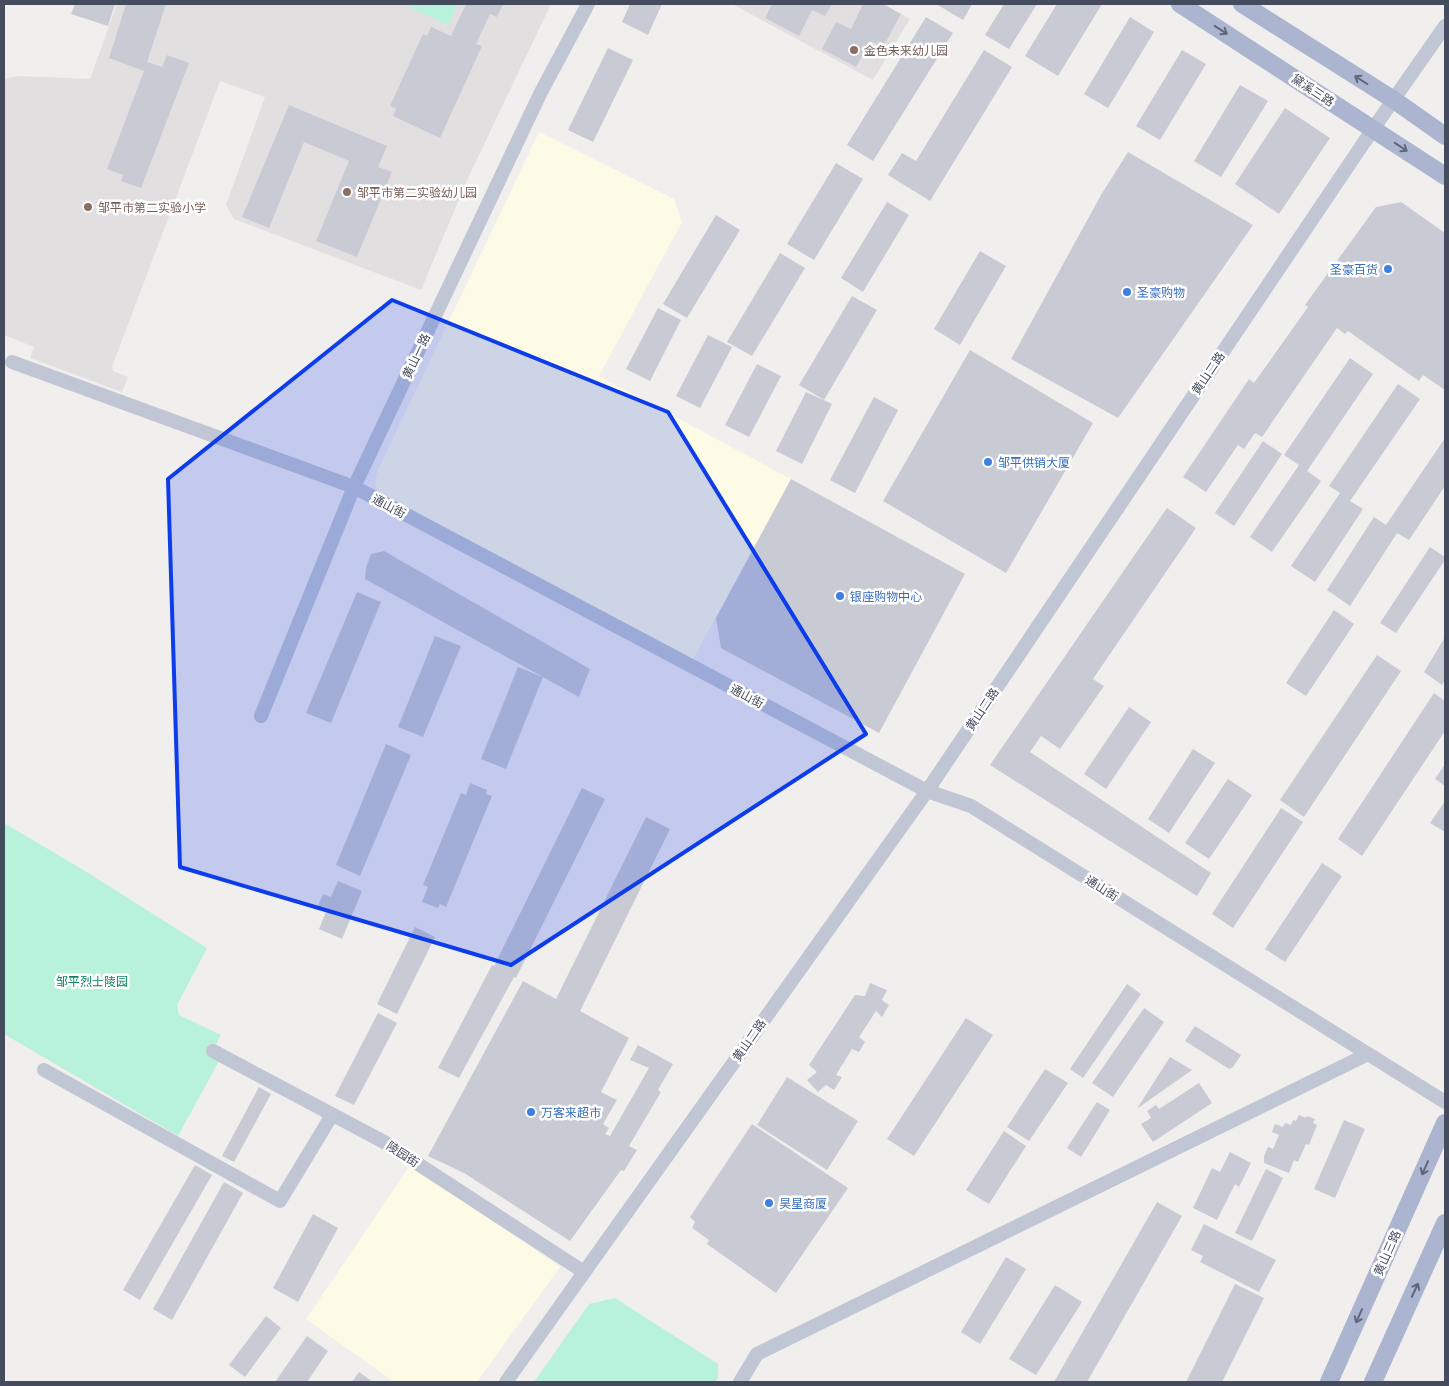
<svg xmlns="http://www.w3.org/2000/svg" width="1449" height="1386" font-family="'PT Sans','Noto Sans SC',sans-serif">
<style>
.commercial{fill:#fdfbe5}
.education{fill:#e2dfe0}
.green{fill:#b9f2db}
.building{fill:#c9cbd4}
.lines{fill:none;stroke-linecap:round;stroke-linejoin:round}
.minor{stroke:#c0c6d4;stroke-width:14}
.major{stroke:#acb5cf;stroke-width:18}
.oneway{stroke:#5f667a}
.marked{fill:#0d3ceb;fill-opacity:0.2;stroke:#0d3ceb;stroke-width:4;stroke-linejoin:round}
.education-dot{fill:#8d6e63;stroke:#fff;stroke-width:2}
.shop-dot{fill:#3f7fe0;stroke:#fff;stroke-width:2}
.labels{text-anchor:middle;dominant-baseline:central;stroke-width:5;stroke-linejoin:round;paint-order:stroke}
.education-label{font-size:12px;fill:#785e54;stroke:#fff;text-anchor:start}
.street-label{font-size:12px;fill:#454c5d;stroke:#fff}
.shop-label{font-size:12px;fill:#366cbe;stroke:#fff;text-anchor:start}
.park-label{font-size:12px;fill:#118363;stroke:#fff}
</style>
<rect width="100%" height="100%" fill="#f1eeee"/>
<g class="commercial">
<polygon points="539,132 674,199 682,222 599,376 791,479 693,659 381,495 375,485 377,472"/>
<polygon points="409,1167 438,1184 560,1267 477,1382 394,1382 306,1319"/>
</g>
<g class="education">
<polygon points="117,4 551,4 468,178 421,290 234,219 226,205 265,97 220,81 112,367 113,371 128,377 122,392 30,358 34,347 4,335 4,79 20,76 90,79"/>
<polygon points="732,4 883,4 910,19 873,80"/>
</g>
<g class="green">
<polygon points="403,4 458,4 448,25"/>
<polygon points="4,823 85,871 207,948 177,1005 179,1015 221,1035 209,1057 219,1061 178,1136 4,1034"/>
<polygon points="615,1298 718,1364 718,1377 716,1382 534,1382 589,1304"/>
</g>
<g class="building">
<polygon points="75,4 115,4 108,26 71,14"/>
<polygon points="126,4 166,4 147,62 162,67 167,55 189,63 141,188 121,181 123,175 107,169 144,71 109,58"/>
<polygon points="466,4 503,4 497,17 490,14 476,44 482,46 440,138 393,116 396,109 390,106 423,34 427,36 431,27 451,36"/>
<polygon points="630,4 662,4 648,35 622,22"/>
<polygon points="772,4 832,4 825,16 812,10 799,36 765,18"/>
<polygon points="863,4 883,4 901,14 883,47 870,41 856,67 822,49 836,22 851,29"/>
<polygon points="936,4 972,4 963,20"/>
<polygon points="1004,4 1037,4 1009,49 985,35"/>
<polygon points="1057,4 1102,4 1058,76 1025,56"/>
<polygon points="926,17 953,33 873,161 847,145"/>
<polygon points="1130,17 1154,32 1108,108 1084,94"/>
<polygon points="608,48 633,60 593,142 568,130"/>
<polygon points="984,50 1012,67 930,201 888,175 902,153 916,161"/>
<polygon points="1182,50 1206,64 1160,140 1136,126"/>
<polygon points="1240,85 1268,101 1221,177 1194,161"/>
<polygon points="289,105 387,146 378,167 392,172 357,257 316,241 349,161 304,142 269,228 242,217"/>
<polygon points="1285,108 1330,138 1279,214 1235,184"/>
<polygon points="1128,152 1253,225 1118,418 1011,359 1101,195"/>
<polygon points="836,163 863,179 814,260 787,244"/>
<polygon points="887,202 909,215 863,292 841,278"/>
<polygon points="1401,202 1445,233 1445,390 1423,375 1419,381 1348,331 1345,334 1337,328 1262,437 1255,433 1244,449 1238,445 1206,492 1183,477 1249,379 1254,383 1308,307 1305,305 1376,207"/>
<polygon points="716,215 740,230 687,318 663,304"/>
<polygon points="980,251 1006,266 960,345 934,329"/>
<polygon points="780,253 805,268 752,356 727,342"/>
<polygon points="852,296 877,310 824,400 799,385"/>
<polygon points="658,308 681,320 650,381 626,369"/>
<polygon points="708,335 732,347 700,408 676,396"/>
<polygon points="970,350 1093,423 1006,573 883,501"/>
<polygon points="1350,358 1373,374 1307,471 1321,481 1272,552 1250,537 1299,465 1284,455"/>
<polygon points="757,364 781,376 749,437 725,425"/>
<polygon points="1398,384 1420,399 1350,501 1363,509 1315,582 1291,566 1340,493 1329,486"/>
<polygon points="806,392 832,404 802,464 776,451"/>
<polygon points="874,397 898,410 855,493 830,480"/>
<polygon points="1445,438 1445,486 1409,540 1397,533 1350,606 1327,590 1374,517 1386,525"/>
<polygon points="1263,441 1282,454 1234,526 1215,513"/>
<polygon points="791,479 965,574 879,733 721,648 716,618"/>
<polygon points="1167,508 1196,528 1093,679 1104,686 1060,749 1041,736 1030,752 1211,873 1197,896 990,765"/>
<polygon points="1430,547 1445,557 1445,560 1396,633 1380,623"/>
<polygon points="384,551 590,669 579,697 365,579 366,568 371,554"/>
<polygon points="357,592 381,602 331,723 306,713"/>
<polygon points="1334,610 1354,624 1306,696 1286,683"/>
<polygon points="435,636 461,646 423,737 398,727"/>
<polygon points="1445,637 1445,680 1442,685 1424,672"/>
<polygon points="1377,655 1401,671 1304,817 1280,800"/>
<polygon points="518,667 543,677 506,769 481,759"/>
<polygon points="1434,693 1445,701 1445,731 1362,856 1338,839"/>
<polygon points="1129,707 1151,722 1106,789 1084,774"/>
<polygon points="386,744 411,755 360,876 336,865"/>
<polygon points="1193,749 1215,763 1169,833 1148,819"/>
<polygon points="1445,764 1445,786 1435,779"/>
<polygon points="1228,779 1252,795 1209,859 1185,843"/>
<polygon points="470,783 487,790 486,794 492,796 446,907 440,904 438,908 422,902 428,887 423,885 461,793 466,795"/>
<polygon points="582,788 605,799 516,978 514,977 459,1078 438,1068 492,965 494,966"/>
<polygon points="1445,801 1445,832 1430,823"/>
<polygon points="1281,808 1303,822 1233,928 1212,914"/>
<polygon points="646,817 670,829 580,1011 629,1038 601,1092 617,1100 603,1124 609,1128 605,1134 610,1136 649,1068 630,1060 638,1045 673,1064 658,1090 661,1092 629,1146 637,1150 624,1171 621,1170 570,1241 464,1173 428,1156 523,981 556,999"/>
<polygon points="1322,863 1342,876 1285,962 1265,949"/>
<polygon points="338,881 362,891 342,939 319,929 326,912 317,908 323,894 331,897"/>
<polygon points="415,927 435,937 397,1014 377,1004"/>
<polygon points="870,983 887,990 882,1000 889,1005 882,1017 876,1011 859,1037 865,1042 859,1052 852,1049 836,1075 842,1077 834,1090 826,1085 818,1092 807,1080 817,1072 809,1065 855,995 865,996"/>
<polygon points="1127,984 1141,994 1083,1078 1070,1069"/>
<polygon points="1144,1008 1164,1022 1113,1097 1092,1083"/>
<polygon points="378,1013 397,1023 354,1105 335,1096"/>
<polygon points="966,1018 993,1035 914,1156 887,1139"/>
<polygon points="1195,1026 1241,1055 1233,1067 1229,1069 1185,1041"/>
<polygon points="1170,1057 1192,1070 1138,1108 1138,1107"/>
<polygon points="1045,1069 1068,1083 1029,1141 1007,1127"/>
<polygon points="787,1077 858,1121 827,1170 757,1125"/>
<polygon points="1199,1083 1212,1103 1153,1142 1141,1124 1151,1118 1147,1111 1156,1105 1159,1109"/>
<polygon points="259,1087 271,1094 234,1162 222,1156"/>
<polygon points="1097,1102 1110,1110 1081,1157 1067,1148"/>
<polygon points="1299,1115 1306,1118 1307,1116 1315,1119 1313,1123 1317,1125 1309,1145 1306,1144 1298,1162 1294,1160 1289,1173 1264,1163 1264,1156 1268,1147 1273,1149 1279,1135 1272,1132 1275,1124 1283,1127 1285,1123 1291,1125 1293,1120 1296,1121"/>
<polygon points="1344,1120 1365,1129 1335,1198 1314,1189"/>
<polygon points="752,1124 848,1188 776,1293 707,1244 709,1240 692,1228 695,1222 690,1217"/>
<polygon points="1004,1131 1026,1146 989,1204 966,1190"/>
<polygon points="1230,1152 1251,1163 1239,1187 1235,1184 1217,1220 1193,1208 1212,1168 1220,1172"/>
<polygon points="195,1165 212,1175 140,1300 123,1290"/>
<polygon points="1266,1169 1283,1178 1252,1241 1235,1233"/>
<polygon points="224,1182 243,1193 172,1320 153,1309"/>
<polygon points="1157,1202 1182,1216 1087,1382 1054,1382"/>
<polygon points="313,1214 338,1228 298,1302 273,1288"/>
<polygon points="1204,1224 1276,1260 1259,1292 1200,1262 1203,1256 1191,1250"/>
<polygon points="1006,1257 1026,1269 980,1344 961,1332"/>
<polygon points="1235,1284 1264,1298 1222,1382 1186,1382"/>
<polygon points="1055,1285 1082,1302 1036,1375 1009,1359"/>
<polygon points="266,1316 281,1328 245,1377 229,1365"/>
<polygon points="307,1336 328,1351 307,1382 275,1382"/>
<polygon points="359,1372 373,1382 352,1382"/>
</g>
<g class="lines">
<g class="minor">
<polyline points="12,362 354,487 927,791 971,806 1445,1102"/>
<polyline points="261,716 354,487 540,94 588,4"/>
<polyline points="213,1051 386,1143 584,1272"/>
<polyline points="44,1070 280,1201 332,1115"/>
<polyline points="506,1382 927,791 1373,129 1445,26"/>
<polyline points="740,1382 757,1354 1368,1054"/>
</g>
<g class="major">
<polyline points="1180,4 1445,176"/>
<polyline points="1242,4 1394,100 1445,136"/>
<polyline points="1329,1382 1445,1123"/>
<polyline points="1373,1382 1445,1223"/>
</g>
</g>
<defs><path id="oneway-shaft" d="M-6 0H5M1.5-3L5.5 0L1.5 3" fill="none" stroke-width="1.6" stroke-linecap="round" stroke-linejoin="round" transform="scale(1.25)"/></defs>
<g class="oneway">
<use href="#oneway-shaft" transform="translate(1221 30) rotate(33)"/>
<use href="#oneway-shaft" transform="translate(1361 80) rotate(-148)"/>
<use href="#oneway-shaft" transform="translate(1401 147) rotate(34)"/>
<use href="#oneway-shaft" transform="translate(1425 1168) rotate(114)"/>
<use href="#oneway-shaft" transform="translate(1415 1290) rotate(-65)"/>
<use href="#oneway-shaft" transform="translate(1359 1316) rotate(114)"/>
</g>
<path class="marked" d="M392,300l276,112 198,322 -355,231 -331,-98 -12,-388z"/>
<g class="education-dot">
<circle cx="854" cy="50" r="5"/>
<circle cx="347" cy="192" r="5"/>
<circle cx="88" cy="207" r="5"/>
</g>
<g class="shop-dot">
<circle cx="1388" cy="269" r="5"/>
<circle cx="1127" cy="292" r="5"/>
<circle cx="988" cy="462" r="5"/>
<circle cx="840" cy="596" r="5"/>
<circle cx="531" cy="1112" r="5"/>
<circle cx="769" cy="1203" r="5"/>
</g>
<g class="labels">
<g class="education-label">
<text x="864" y="50">金色未来幼儿园</text>
<text x="357" y="192">邹平市第二实验幼儿园</text>
<text x="98" y="207">邹平市第二实验小学</text>
</g>
<g class="street-label">
<text transform="translate(1313 90) rotate(33)">黛溪三路</text>
<text transform="translate(416 356) rotate(-65)">黄山一路</text>
<text transform="translate(1208 373) rotate(-56)">黄山二路</text>
<text transform="translate(389 506) rotate(28)">通山街</text>
<text transform="translate(747 696) rotate(28)">通山街</text>
<text transform="translate(982 709) rotate(-56)">黄山二路</text>
<text transform="translate(1102 888) rotate(32)">通山街</text>
<text transform="translate(749 1040) rotate(-55)">黄山二路</text>
<text transform="translate(403 1154) rotate(33)">陵园街</text>
<text transform="translate(1387 1253) rotate(-66)">黄山三路</text>
</g>
<g class="shop-label">
<text x="1378" y="269" text-anchor="end">圣豪百货</text>
<text x="1137" y="292">圣豪购物</text>
<text x="998" y="462">邹平供销大厦</text>
<text x="850" y="596">银座购物中心</text>
<text x="541" y="1112">万客来超市</text>
<text x="779" y="1203">昊星商厦</text>
</g>
<g class="park-label">
<text x="92" y="981">邹平烈士陵园</text>
</g>
</g>
<rect width="1449" height="1386" fill="none" stroke="#454c5d" stroke-width="10"/>
</svg>
